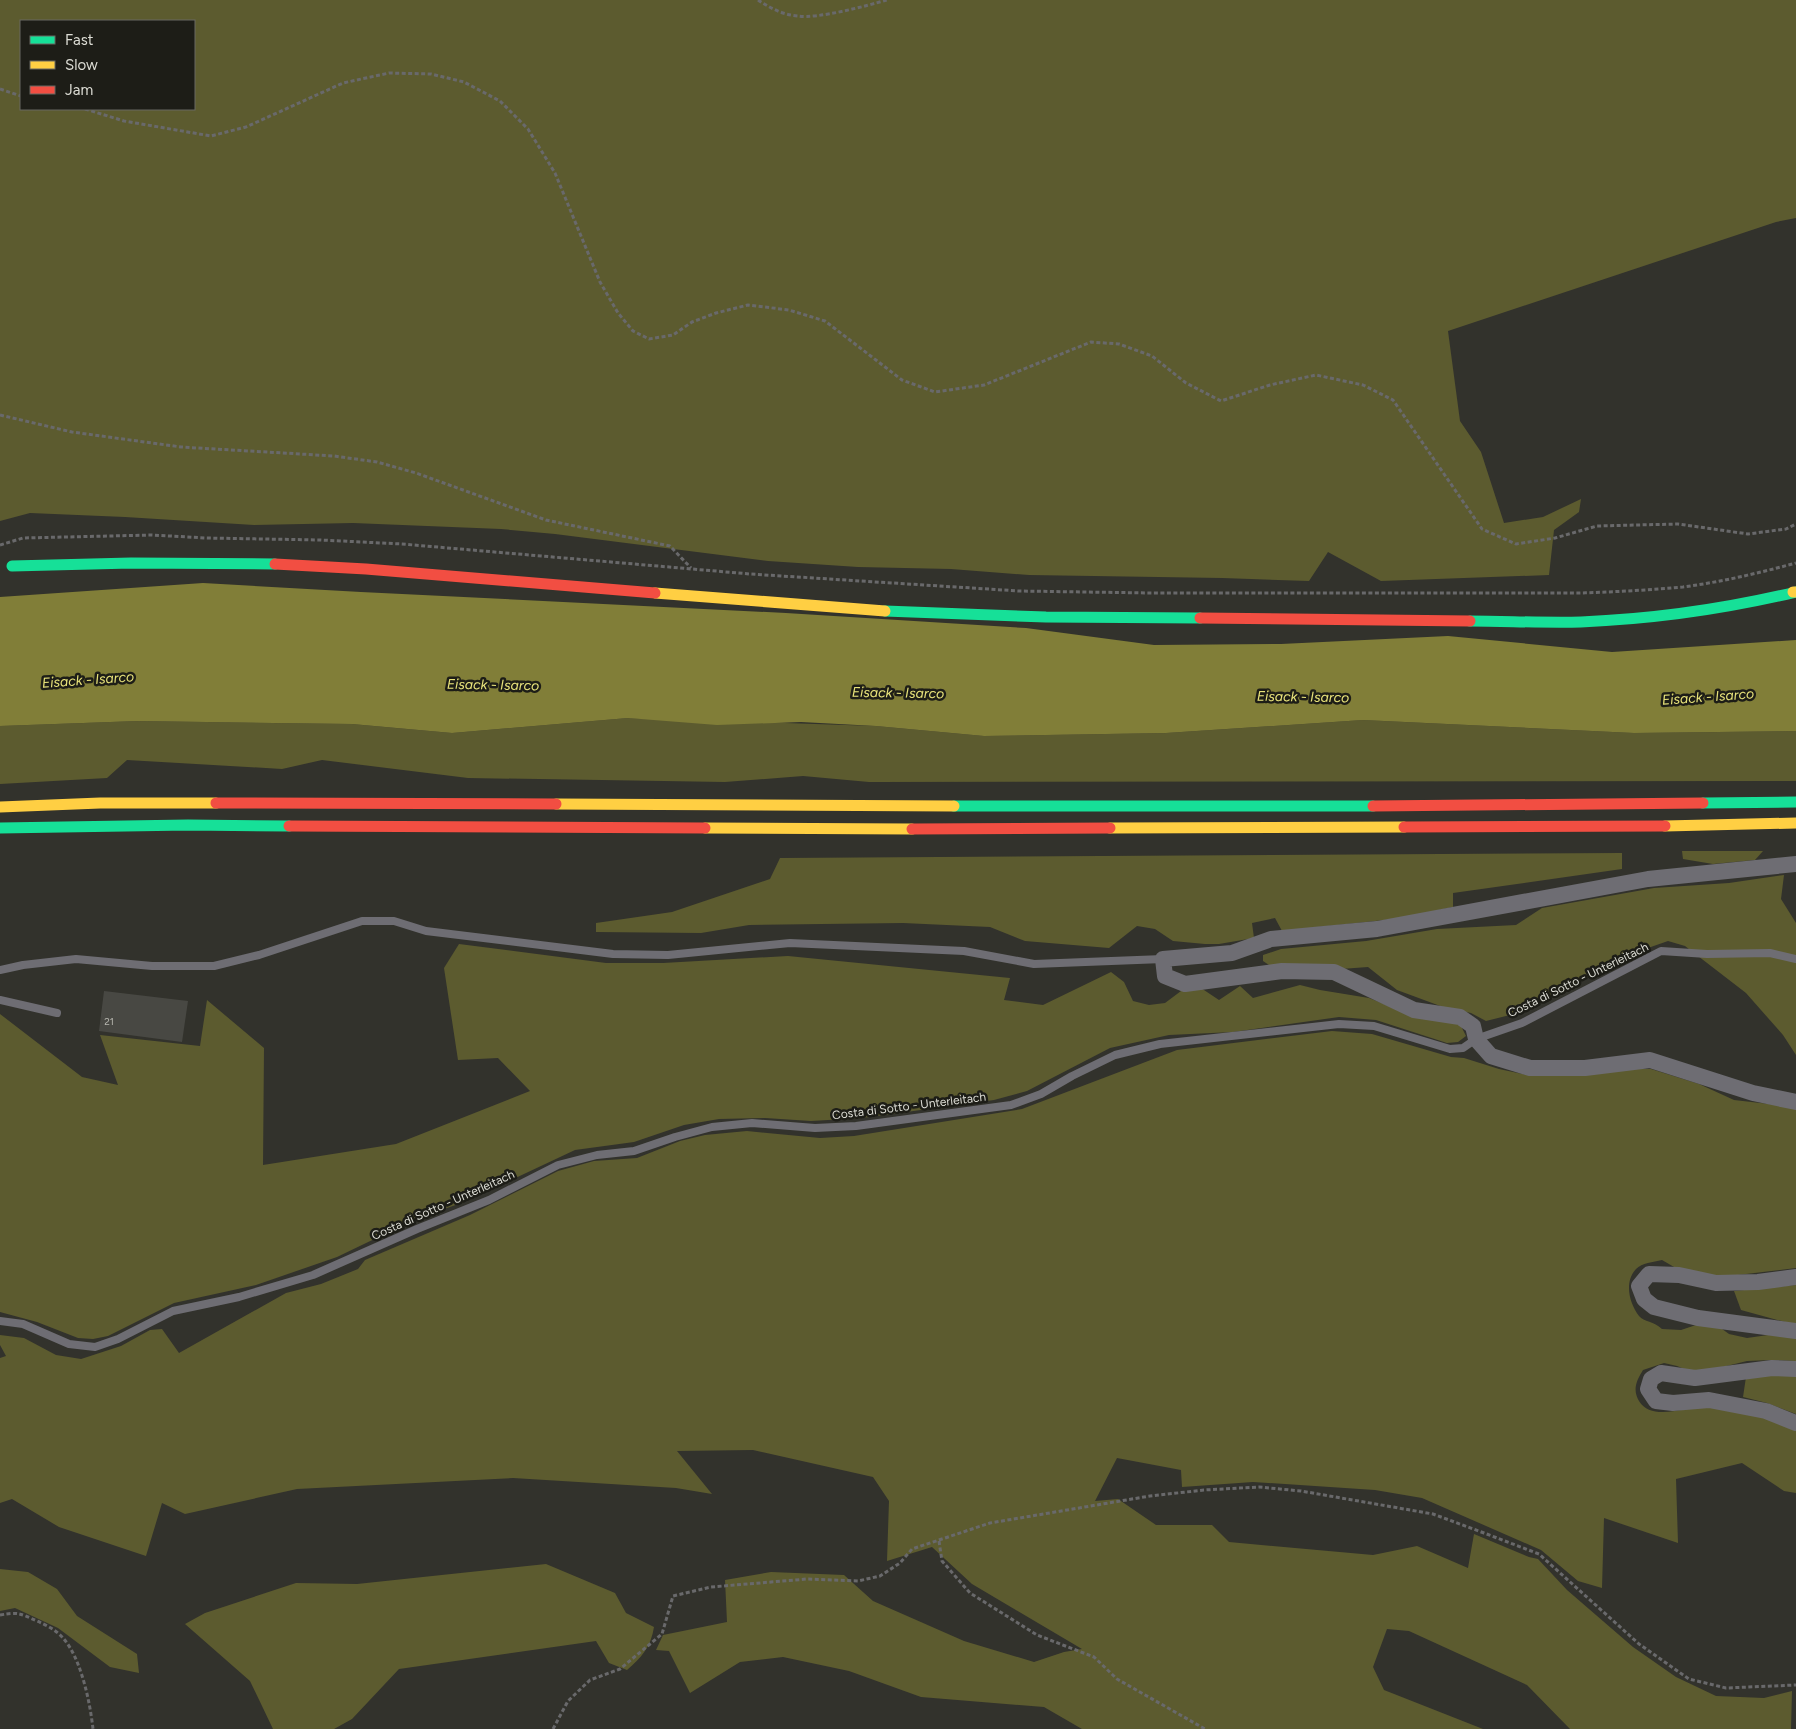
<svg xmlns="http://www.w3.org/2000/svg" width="1796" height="1729" font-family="Figtree,sans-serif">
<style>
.green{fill:#5c5b2f;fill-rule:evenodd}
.water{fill:#817e38}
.building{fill:#484843}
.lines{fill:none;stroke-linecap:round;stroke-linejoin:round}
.path{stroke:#69696b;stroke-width:3;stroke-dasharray:4 2.5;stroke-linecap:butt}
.lane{stroke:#6e6d73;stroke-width:8}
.street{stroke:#6e6d73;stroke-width:16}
.fast{stroke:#16e098;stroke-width:11}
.slow{stroke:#ffcf43;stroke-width:11}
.jam{stroke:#f24e42;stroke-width:11}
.labels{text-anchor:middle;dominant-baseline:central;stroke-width:5;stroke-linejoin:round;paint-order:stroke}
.number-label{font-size:10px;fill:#b7b7b0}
.street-label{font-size:12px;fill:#dcdcd4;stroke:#1d1d17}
.water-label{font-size:14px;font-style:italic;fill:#e9e47b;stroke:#1d1d17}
</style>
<rect width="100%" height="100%" fill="#32322c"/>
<g class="green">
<path d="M0,0h1796v218l-20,4 -328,109 12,90 21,31 23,71 39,-6 38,-18 -2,13 -25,18 -5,45 -168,6 -53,-29 -19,29 -87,-3 -193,-3 -78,-6 -93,-2 -90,-6 -213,-27 -54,-5 -148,-6 -99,2 -129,-8 -95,-4 -30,8zM21,21h173v88h-173z"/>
<polygon points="628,718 876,726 984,736 1166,733 1363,720 1634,733 1796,731 1796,781 869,782 803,776 725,782 468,778 322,760 282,769 127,760 107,778 0,784 0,726 138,721 352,724 452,733"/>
<polygon points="1682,851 1763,851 1755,860 1713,864 1683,859"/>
<polygon points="1622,853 1622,869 1453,893 1453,907 1403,918 1282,931 1275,918 1252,923 1254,938 1219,944 1205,944 1173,941 1155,929 1137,926 1109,948 1025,941 990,927 903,923 749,925 701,933 596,932 596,923 672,912 770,879 780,858"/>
<polygon points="1784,875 1781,899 1796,923 1796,1055 1783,1035 1746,993 1685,946 1668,941 1648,948 1510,1015 1486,1021 1471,1013 1443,1007 1397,990 1368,967 1341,969 1272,967 1263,961 1263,955 1281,949 1366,941 1437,929 1516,925 1542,908 1654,888 1729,883"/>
<polygon points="459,944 606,963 663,963 788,956 1010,978 1004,1000 1043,1005 1111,972 1124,982 1133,1001 1149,1005 1165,1003 1181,991 1201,988 1219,1000 1240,986 1253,998 1300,985 1320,990 1369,998 1399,1010 1460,1024 1466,1036 1458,1042 1447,1043 1376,1020 1339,1017 1233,1032 1169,1035 1110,1048 1027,1091 994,1100 862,1118 811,1121 765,1118 719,1119 684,1125 634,1142 575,1150 464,1202 416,1219 337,1257 256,1285 174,1303 108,1336 93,1339 78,1338 37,1322 0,1312 0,1014 82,1077 118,1085 100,1035 200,1046 207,1000 264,1048 263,1165 396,1144 530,1091 498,1058 458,1060 444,968"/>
<path d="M1332,1031l40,3 79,23 13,1 35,11 33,7 40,-1 51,-6h28l48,15 35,16 62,7v161l-83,10 -32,-7 -19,-11c-9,2 -20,3 -26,9 -12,13 -7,34 3,47 5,6 15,5 23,13l19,1 15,-5 22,1 11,8 18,4 21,-3 28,1v25l-26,-1 -23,1 -37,9 -18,2 -15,-6 -13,-3 -21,7c-6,10 -11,19 -4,31 14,23 53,3 72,4 30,3 58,14 85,24v64l-12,-2 -42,-28 -66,16 2,64 -74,-25 -2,70 -24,-7 -37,-31 -119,-52 -47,-8 -122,-8 -71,5 -1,-17 -64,-12 -22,43 23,-2 38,26h56l17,17 144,13 44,-9 51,22 6,-34 55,23 9,2 29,31 66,57 43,30 40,19 48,2 28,-7 -1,38h-221l-43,-44 -118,-54 -22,-2 -14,38 11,23 99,39h-401l-38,-22 -123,-10 -72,-26 -66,-14 -43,5 -50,31 -21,-42 -13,-1 7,-15 64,-13 -2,-42 46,-8 73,3 29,26 91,40 70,21 30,-10 18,-3 -110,-65 -40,-37 -45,14 2,-60 -16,-24 -120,-27 -76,1 35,43 -36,-6 -163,-10 -216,11 -112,25 -23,-11 -16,53 -87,-29 -47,-28 -12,4v-145l6,-2 -6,-11v-10l24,3 32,17 25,4 40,-13 29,-16 12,-1 17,24 107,-60 35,-9 37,-15 7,-9 105,-45 88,-44 36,-10 43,-3 43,-17 25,-6 42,-4 73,7 34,-2 168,-27 155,-59z"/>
<polygon points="1796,1285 1796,1325 1741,1310 1734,1291"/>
<polygon points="1766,1374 1796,1375 1796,1414 1767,1403 1743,1397 1746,1377"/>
<path d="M546,1564l69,29 11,20 28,14c-3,20 -13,31 -27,43l-18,-7 -13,-22 -197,28 -47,50 -18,10h-61l-23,-48 -65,-57 20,-11 91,-30 61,1z"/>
<polygon points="0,1569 28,1572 57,1589 77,1616 137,1654 139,1673 110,1667 58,1628 15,1608 0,1611"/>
</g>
<polygon class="water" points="203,583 361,592 786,613 1026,628 1154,645 1281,644 1448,636 1612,652 1796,640 1796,731 1634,733 1363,720 1166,733 984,736 876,726 801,722 717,725 628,718 452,733 352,724 138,721 0,726 0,597"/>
<polygon class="building" points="104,991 188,1001 182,1042 99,1031"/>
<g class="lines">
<g class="path">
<path d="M758,0c12,8 25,15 40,16 20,3 68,-10 89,-16"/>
<polyline points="0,89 21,96"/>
<polyline points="85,109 124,121 211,136 246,127 343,83 389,73 431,74 464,82 500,101 528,129 555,173 600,282 618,313 633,331 649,339 673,335 692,322 716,313 748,305 789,310 825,321 902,380 935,392 984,385 1091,342 1119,344 1152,356 1186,383 1221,401 1270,385 1316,375 1363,385 1393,400 1482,529 1516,544 1555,538 1597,526 1678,524 1748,534 1786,529 1796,524"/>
<polyline points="0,415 72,432 181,447 334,456 377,462 416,473 546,520 670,546 691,568"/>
<path d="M0,545l23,-7 129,-3 54,3 115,2 81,4 348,30 269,17 131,2h429c35,-1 70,-3 104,-6 38,-5 76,-14 113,-24"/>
<polyline points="939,1541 942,1561 970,1593 1037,1635 1094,1657 1117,1679 1205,1729"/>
<path d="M0,1615c19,-3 19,-2 37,6 9,4 19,9 26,17 18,20 27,64 30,91"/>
<polyline points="553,1729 568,1701 590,1680 620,1669 662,1634 673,1596 711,1587 807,1579 858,1581 880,1576 900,1563 912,1549 990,1523 1150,1496 1204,1490 1259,1487 1301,1491 1433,1514 1484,1533 1539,1554 1639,1644 1689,1679 1726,1688 1796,1685"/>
</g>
<g class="lane">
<polyline points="0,970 23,965 76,959 152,966 214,966 259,955 362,921 394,921 426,931 613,954 668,955 790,943 964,951 1034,964 1163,959"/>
<polyline points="0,1000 57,1013"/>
<polyline points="0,1321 23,1324 69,1344 95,1347 118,1339 173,1311 239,1297 313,1275 417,1229 489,1200 558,1165 597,1155 634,1151 675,1137 712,1127 752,1123 815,1128 856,1126 1011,1105 1041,1094 1072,1076 1115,1055 1160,1044 1339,1024 1374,1026 1450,1049 1463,1048 1476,1039 1522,1023 1661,951 1707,954 1770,953 1796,959"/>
</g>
<g class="street">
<polyline points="1796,864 1648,879 1377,929 1271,939 1232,953 1163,959 1165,976 1185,984 1282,971 1334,972 1414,1010 1460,1017 1473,1026 1476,1039 1491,1056 1530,1068 1585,1068 1650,1060 1753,1093 1796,1102"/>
<polyline points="1796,1277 1758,1282 1716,1283 1679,1275 1649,1274 1639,1286 1644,1299 1654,1307 1698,1318 1796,1331"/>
<polyline points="1796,1369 1772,1368 1695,1378 1661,1373 1651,1379 1648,1389 1656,1401 1673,1403 1709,1400 1766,1411 1796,1423"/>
</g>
<g class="fast">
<polyline points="12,566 131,563 275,564"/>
<polyline points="885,611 1046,617 1200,618"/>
<path d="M1470,621c36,0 74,2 111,1 72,-3 144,-13 215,-30"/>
<polyline points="1703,803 1796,802"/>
<polyline points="954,806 1373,806"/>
<polyline points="0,828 188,825 289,826"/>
</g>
<g class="slow">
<polyline points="1793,592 1796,592"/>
<polyline points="655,593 885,611"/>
<polyline points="556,804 954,806"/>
<polyline points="0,807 100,803 216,803"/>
<polyline points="1665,826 1796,823"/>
<polyline points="705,828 912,829"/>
<polyline points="1110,828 1404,827"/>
</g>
<g class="jam">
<polyline points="275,564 366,569 655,593"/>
<polyline points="1200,618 1470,621"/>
<polyline points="216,803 556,804"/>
<polyline points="1373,806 1703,803"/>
<polyline points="289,826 705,828"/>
<polyline points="1404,827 1665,826"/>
<polyline points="912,829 1110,828"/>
</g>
</g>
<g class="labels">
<g class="number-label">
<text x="109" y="1021">21</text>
</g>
<g class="street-label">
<text transform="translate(1578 980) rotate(-26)">Costa di Sotto - Unterleitach</text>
<text transform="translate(909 1106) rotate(-7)">Costa di Sotto - Unterleitach</text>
<text transform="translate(443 1205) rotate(-24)">Costa di Sotto - Unterleitach</text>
</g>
<g class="water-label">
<text transform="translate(88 680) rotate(-4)">Eisack - Isarco</text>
<text transform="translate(493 685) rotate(1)">Eisack - Isarco</text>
<text transform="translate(898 693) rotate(1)">Eisack - Isarco</text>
<text transform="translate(1303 697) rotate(1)">Eisack - Isarco</text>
<text transform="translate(1708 697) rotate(-4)">Eisack - Isarco</text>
</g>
</g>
<rect x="20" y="20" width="175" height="90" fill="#1d1d17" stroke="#696963"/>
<rect x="30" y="36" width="25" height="8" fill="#16e098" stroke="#696963"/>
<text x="65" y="45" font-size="15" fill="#dcdcd4">Fast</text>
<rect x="30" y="61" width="25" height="8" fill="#ffcf43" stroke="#696963"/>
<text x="65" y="70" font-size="15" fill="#dcdcd4">Slow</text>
<rect x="30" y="86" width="25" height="8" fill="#f24e42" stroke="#696963"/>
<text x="65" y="95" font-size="15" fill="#dcdcd4">Jam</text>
</svg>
